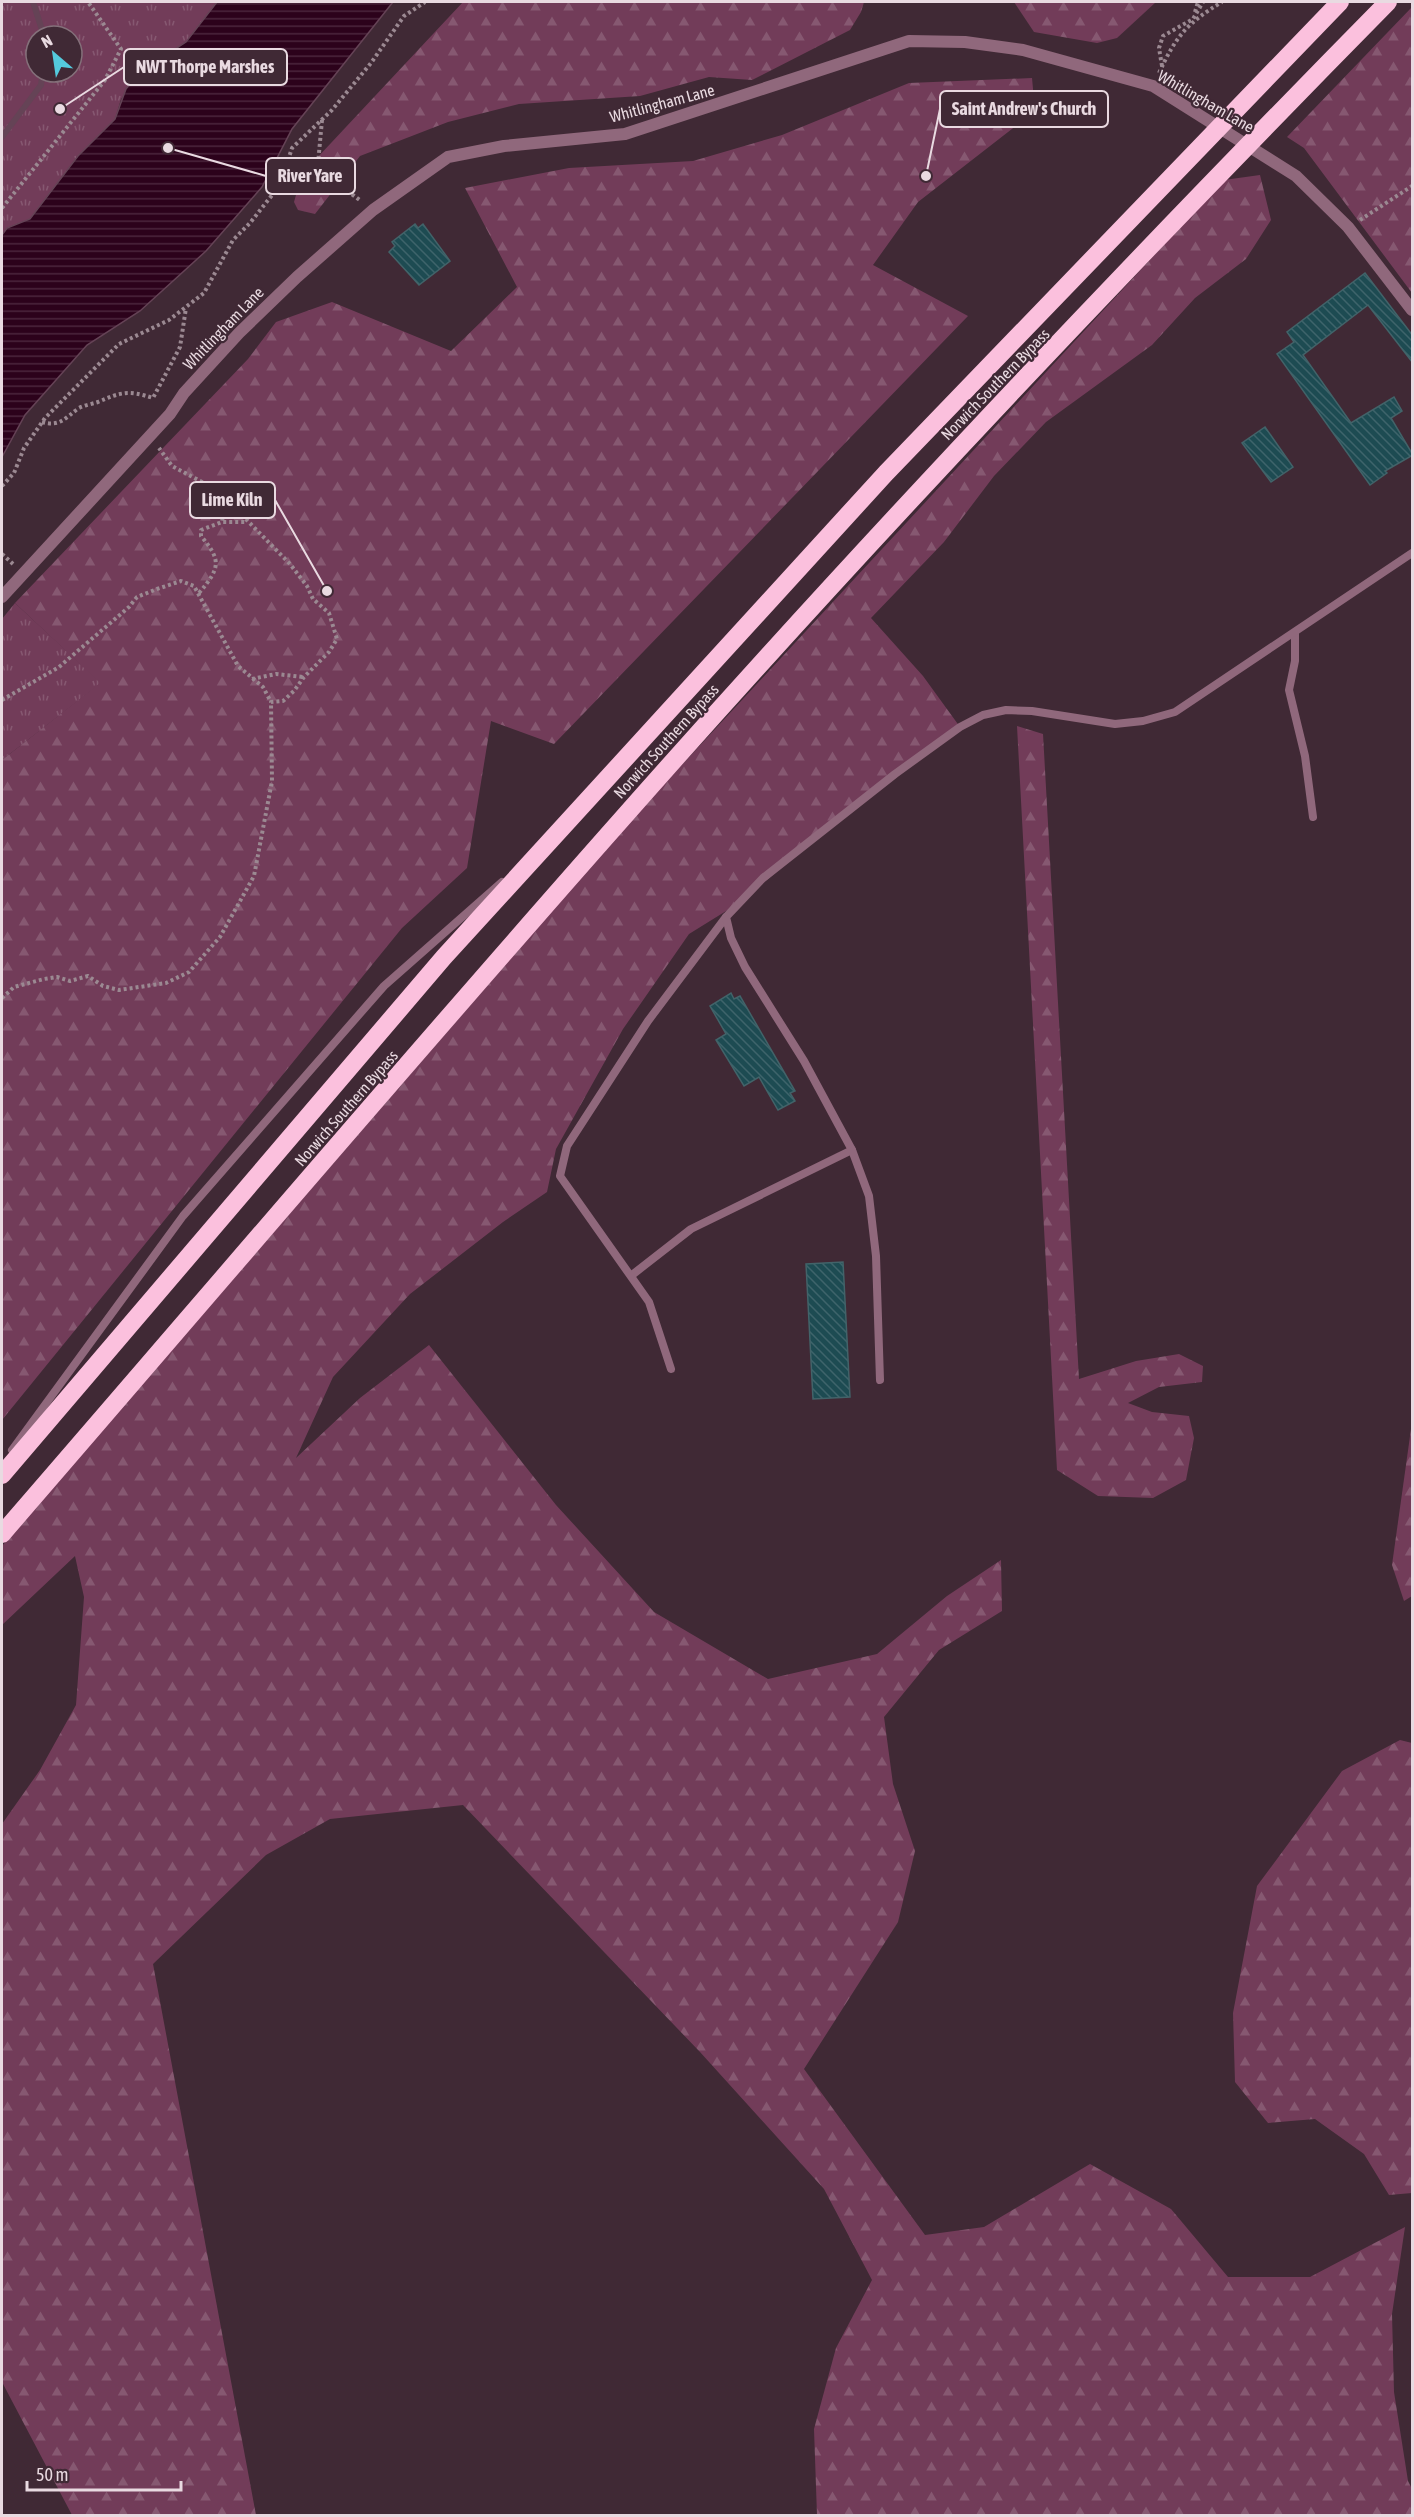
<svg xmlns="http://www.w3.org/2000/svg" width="1414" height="2517" font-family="'Asap Condensed',sans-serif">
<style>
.grass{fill:url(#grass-tufts);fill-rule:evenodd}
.forest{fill:url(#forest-firs)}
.water{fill:url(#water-rules);stroke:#654356;stroke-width:1.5}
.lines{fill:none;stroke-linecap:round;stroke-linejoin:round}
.stream{stroke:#654356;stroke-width:6}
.building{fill:url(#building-back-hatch);stroke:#426369;stroke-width:1.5}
.path{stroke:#9b8992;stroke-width:4;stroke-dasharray:3 3;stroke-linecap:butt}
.lane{stroke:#90687c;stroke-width:8}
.street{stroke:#90687c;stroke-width:12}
.highway{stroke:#fbc0dd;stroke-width:18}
.labels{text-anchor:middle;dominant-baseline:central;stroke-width:4.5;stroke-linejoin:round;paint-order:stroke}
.street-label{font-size:16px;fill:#e9dae1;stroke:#402935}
.leader{fill:none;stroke:#e9dae1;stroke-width:2}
.callout-dot{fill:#e9dae1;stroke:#402935;stroke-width:2}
.callout{fill:#402935;stroke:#e9dae1;stroke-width:2}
.callout-label{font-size:18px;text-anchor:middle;font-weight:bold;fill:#e9dae1}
</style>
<defs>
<pattern id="grass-tufts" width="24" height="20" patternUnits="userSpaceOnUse" patternTransform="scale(1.5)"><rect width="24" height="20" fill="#723c59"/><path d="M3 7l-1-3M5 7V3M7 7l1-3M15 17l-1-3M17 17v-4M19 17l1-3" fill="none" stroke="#865871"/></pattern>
<pattern id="forest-firs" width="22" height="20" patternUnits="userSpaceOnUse" patternTransform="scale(1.5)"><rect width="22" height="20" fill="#723c59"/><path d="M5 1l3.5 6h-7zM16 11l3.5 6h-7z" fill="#865871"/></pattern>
<pattern id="water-rules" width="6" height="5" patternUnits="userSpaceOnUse" patternTransform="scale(1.5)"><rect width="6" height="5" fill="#2c021b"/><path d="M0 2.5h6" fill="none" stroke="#4b263c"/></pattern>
<pattern id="building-back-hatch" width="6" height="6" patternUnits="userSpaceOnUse" patternTransform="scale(1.5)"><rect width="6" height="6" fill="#1d4b52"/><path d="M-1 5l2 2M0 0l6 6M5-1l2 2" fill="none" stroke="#3e646b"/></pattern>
</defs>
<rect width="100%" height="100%" fill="#402935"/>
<g class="grass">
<path d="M2,2h215l-31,40 -46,30 -19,27 -6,20 -37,37 -48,63 -23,9 -5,7zM36,36h36v36h-36z"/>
<polygon points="15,603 101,683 2,760 2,619"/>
</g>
<g class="forest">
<polygon points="463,2 864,2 861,12 850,30 752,80 709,77 640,96 519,104 448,122 360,156 315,214 298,210 294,202 302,174"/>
<polygon points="1014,2 1156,2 1117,38 1097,43 1034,32"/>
<polygon points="1412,7 1412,293 1304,148 1287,137"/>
<polygon points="1032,78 1035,111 918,202 873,265 968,316 554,744 491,721 467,868 402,928 2,1420 2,760 100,683 15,603 248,359 276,322 332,302 451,351 517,287 465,188 569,168 693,161 782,135 909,83"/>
<polygon points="1260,175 1271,220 1246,259 1195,298 1152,345 1046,422 994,476 944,542 871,618 923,676 960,727 895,774 739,903 689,934 623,1029 556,1149 547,1192 503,1222 410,1294 333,1377 296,1458 360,1398 429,1345 556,1505 654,1612 768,1679 877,1654 947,1596 1001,1560 1002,1611 939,1650 884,1717 893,1784 915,1851 898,1922 804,2069 925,2235 984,2227 1090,2164 1171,2209 1228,2277 1310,2277 1405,2227 1392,2314 1394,2392 1408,2481 1412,2489 1412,2515 817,2515 814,2429 836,2348 872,2280 824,2189 700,2052 463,1805 330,1819 266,1855 153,1964 256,2515 72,2515 2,2382 2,1824 40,1770 76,1705 84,1597 75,1556 2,1625 2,1546 628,823 1224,180"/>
<polygon points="1017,726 1043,734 1079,1379 1136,1361 1179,1354 1203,1366 1202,1382 1159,1387 1128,1403 1152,1412 1189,1416 1194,1438 1186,1480 1153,1498 1098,1496 1057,1470"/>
<polygon points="1412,1422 1412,1596 1404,1601 1392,1565"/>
<polygon points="1400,1740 1412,1743 1412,2193 1389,2195 1364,2154 1315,2119 1268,2123 1235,2082 1233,2013 1257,1886 1342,1771"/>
</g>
<polygon class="water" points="217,2 393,2 292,129 262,187 206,251 140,311 87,345 25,415 2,457 2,235 7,228 30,219 78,156 115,119 126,89 140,72 186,42"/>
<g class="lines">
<g class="stream">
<polyline points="33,2 44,36"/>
<polyline points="2,137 41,85 43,72"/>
</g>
</g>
<g class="building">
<polygon points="415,224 418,228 423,224 450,261 419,285 389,252 395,246 392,242"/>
<polygon points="1365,273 1413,336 1413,363 1368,305 1303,355 1351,423 1394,397 1402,411 1391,418 1413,455 1385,471 1387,473 1370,485 1277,354 1294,342 1287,332"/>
<polygon points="1265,427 1293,467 1271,482 1242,443"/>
<polygon points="731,993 734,999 740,996 795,1091 790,1093 795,1101 778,1110 759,1077 744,1086 716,1040 726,1034 710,1006"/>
<polygon points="843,1262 850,1397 813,1399 806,1264"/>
</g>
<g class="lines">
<g class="path">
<polyline points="1195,12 1198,2"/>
<polyline points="1162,66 1159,48 1163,36 1193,19 1203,2"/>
<path d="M1159,73c17,-37 28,-50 63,-71"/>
<polyline points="322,120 318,164 330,178 361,201"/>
<polyline points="2,208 105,80 121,49 88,2"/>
<polyline points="1360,220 1412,186"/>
<path d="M42,422c18,5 23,-4 37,-14 6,-3 13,-4 19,-6 23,-10 30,-12 55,-4l27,-51 6,-39"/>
<polyline points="2,486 14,473 24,448 45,418 119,344 169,320 204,293 233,240 250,223 280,185 292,148 332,110 371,63 404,16 425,2"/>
<polyline points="221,501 225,508 222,521"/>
<polyline points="2,554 13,564"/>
<path d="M199,593c21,-25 23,-32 2,-57v-6l21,-8h24"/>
<polyline points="252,679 276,674 303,677"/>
<polyline points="2,700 59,667 129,607 137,597 157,589 181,581 194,586 238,666 263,687 271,702"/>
<polyline points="2,998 14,987 44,979 57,977 70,981 88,976 103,986 119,990 166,983 189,972 220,937 254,876 272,781 271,702 283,701 294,691 304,677 329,652 337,639 329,613 313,599 307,586 290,564 234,507 202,482 172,466 159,448"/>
</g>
<g class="lane">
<polyline points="1295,633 1295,661 1289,690 1305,756 1313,817"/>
<polyline points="632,1275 691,1229 852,1150"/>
<polyline points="671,1369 649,1302 560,1176 567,1146 648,1021 726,917"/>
<polyline points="880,1380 876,1256 869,1196 852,1150 804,1061 745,967 731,938 726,917 763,878 895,774 960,727 983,715 1006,710 1032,711 1115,724 1143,721 1175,712 1412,553"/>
<polyline points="12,1450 183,1216 384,986 502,882"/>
</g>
<polyline class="street" points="2,597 170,414 184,393 239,333 297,277 373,210 448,157 504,146 625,134 909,41 965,42 1023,50 1153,86 1296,176 1348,227 1412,310"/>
<g class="highway">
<polyline points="2,1475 444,957 886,473 1340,2"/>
<path d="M2,1534c206,-238 410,-478 619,-714 247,-280 505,-552 767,-818"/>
</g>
</g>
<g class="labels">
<g class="street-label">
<text transform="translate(1206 101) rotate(30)">Whitlingham Lane</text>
<text transform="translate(662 103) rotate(-15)">Whitlingham Lane</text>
<text transform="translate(223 328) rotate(-46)">Whitlingham Lane</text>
<text transform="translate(995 384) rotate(-46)">Norwich Southern Bypass</text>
<text transform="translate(666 741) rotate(-48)">Norwich Southern Bypass</text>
<text transform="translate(346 1108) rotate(-49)">Norwich Southern Bypass</text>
</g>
</g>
<path class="leader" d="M60 109L124 67M926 176L940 109M168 148L266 176M327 591L275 500"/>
<g class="callout-dot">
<circle cx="60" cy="109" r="6"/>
<circle cx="926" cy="176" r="6"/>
<circle cx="168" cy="148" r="6"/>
<circle cx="327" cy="591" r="6"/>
</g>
<g class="callout">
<rect x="124" y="49" width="163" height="36" rx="6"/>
<rect x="940" y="91" width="168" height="36" rx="6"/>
<rect x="266" y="158" width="89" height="36" rx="6"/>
<rect x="190" y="482" width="85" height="36" rx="6"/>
</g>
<g class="callout-label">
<text x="205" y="73">NWT Thorpe Marshes</text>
<text x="1024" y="115">Saint Andrew's Church</text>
<text x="310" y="182">River Yare</text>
<text x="232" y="506">Lime Kiln</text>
</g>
<rect width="1414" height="2517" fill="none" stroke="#e9dae1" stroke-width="6"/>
<g transform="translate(54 54) rotate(331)"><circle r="28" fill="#402935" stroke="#84707a" stroke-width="1.5"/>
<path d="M0-4.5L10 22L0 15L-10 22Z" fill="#54cadd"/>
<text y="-9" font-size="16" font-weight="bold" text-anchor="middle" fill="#e9dae1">N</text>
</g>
<path d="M27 2481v9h154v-9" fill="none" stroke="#e9dae1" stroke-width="3"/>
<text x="36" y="2481" font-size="18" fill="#e9dae1" stroke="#402935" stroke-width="4.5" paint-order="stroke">50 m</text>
</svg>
